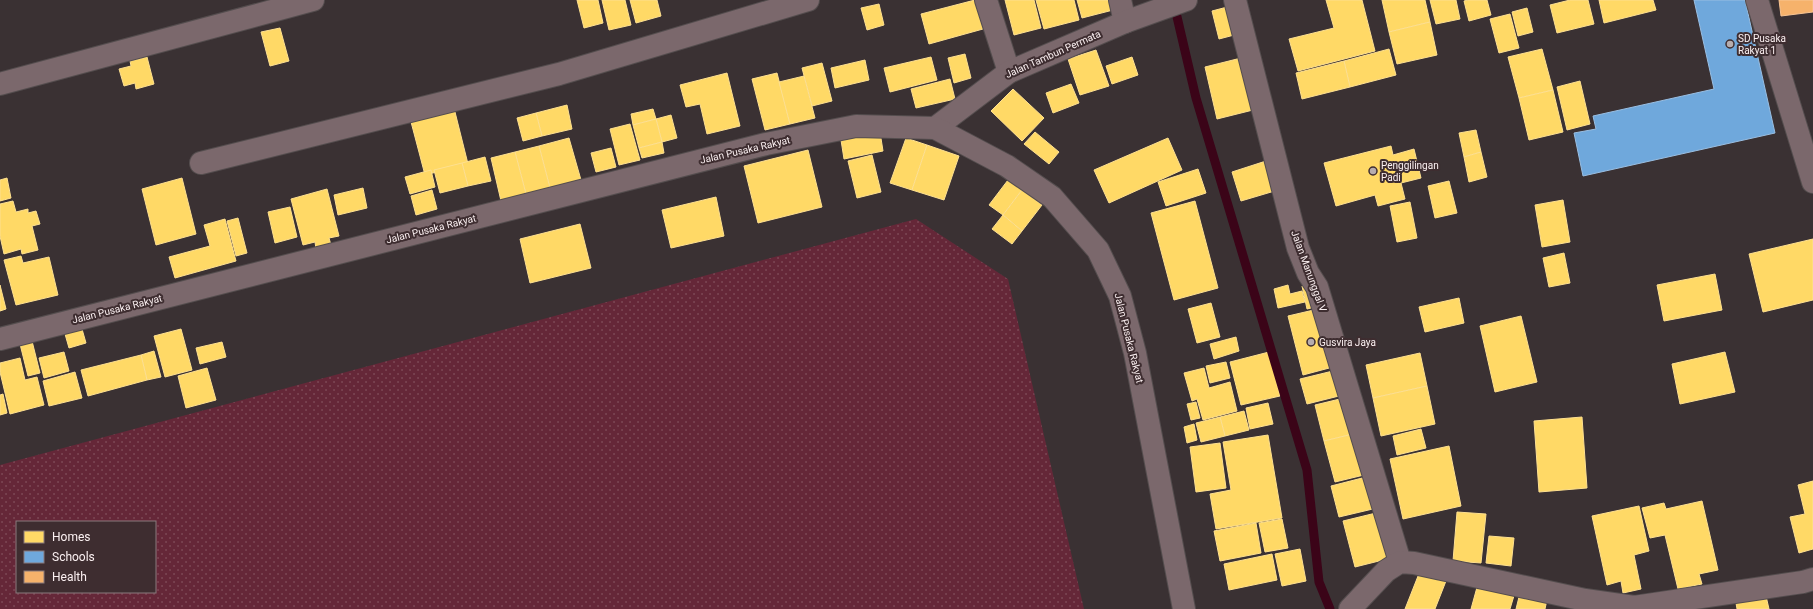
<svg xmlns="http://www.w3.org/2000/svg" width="1813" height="609" font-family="Roboto,sans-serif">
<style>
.grass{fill:url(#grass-dots);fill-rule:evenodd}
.homes{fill:#ffd966;stroke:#fee090}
.schools{fill:#6fa8dc;stroke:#99bee2}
.health{fill:#f6b26b;stroke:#f8c593}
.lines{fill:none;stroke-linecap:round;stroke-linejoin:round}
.stream{stroke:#3b0418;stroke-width:9}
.minor-casing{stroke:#544d4e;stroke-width:24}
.minor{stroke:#7b686c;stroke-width:22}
.poi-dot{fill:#b7adae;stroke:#3e2d30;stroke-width:1.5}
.labels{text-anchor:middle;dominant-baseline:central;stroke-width:4;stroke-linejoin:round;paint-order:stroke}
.poi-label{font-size:10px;fill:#fbf0f1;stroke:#3e2d30;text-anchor:start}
.street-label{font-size:10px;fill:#fbf0f1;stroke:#3e2d30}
</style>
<defs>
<pattern id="grass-dots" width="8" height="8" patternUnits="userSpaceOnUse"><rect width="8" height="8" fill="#652738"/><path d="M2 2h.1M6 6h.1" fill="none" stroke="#7c4755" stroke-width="1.8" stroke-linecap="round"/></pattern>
</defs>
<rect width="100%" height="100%" fill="#3a3133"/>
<path class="grass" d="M916,219l92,60 76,330h-1084v-144zM17,522h138v70h-138z"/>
<g class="homes">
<polygon points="577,0 598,0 603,23 584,28"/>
<polygon points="602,0 625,0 631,25 609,30"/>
<polygon points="630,0 657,0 661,16 636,23"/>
<polygon points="975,0 983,29 929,44 921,14"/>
<polygon points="1005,0 1034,0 1041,28 1014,35"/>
<polygon points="1036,0 1074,0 1079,20 1044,29"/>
<polygon points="1077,0 1115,0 1117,9 1082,18"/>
<polygon points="1326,0 1362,0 1375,51 1298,71 1289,39 1334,28"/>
<polygon points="1382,0 1425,0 1430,22 1389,32"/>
<polygon points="1430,0 1456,0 1460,19 1436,24"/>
<polygon points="1468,0 1487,0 1491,15 1469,21 1464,1"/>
<polygon points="1570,0 1588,0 1594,24 1557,33 1550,5"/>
<polygon points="1599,0 1653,0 1656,10 1604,23"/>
<polygon points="879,4 884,25 867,30 861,8"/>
<polygon points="1231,6 1238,34 1219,39 1212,11"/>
<polygon points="1527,8 1533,32 1518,36 1512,12"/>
<polygon points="1510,14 1519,48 1499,53 1490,19"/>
<polygon points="1430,22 1437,55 1397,64 1389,32"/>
<polygon points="280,28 289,61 270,66 261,32"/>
<polygon points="1389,49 1396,75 1350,87 1344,61"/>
<polygon points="1542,49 1553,90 1519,98 1508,57"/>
<polygon points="1096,50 1109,86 1080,95 1068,59"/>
<polygon points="965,54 971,78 954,83 948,58"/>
<polygon points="147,57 154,84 136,89 135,83 124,86 119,69 131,66 130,61"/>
<polygon points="931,57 937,80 890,92 884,68"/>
<polygon points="1132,57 1138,75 1112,84 1106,66"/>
<polygon points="1245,57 1257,109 1217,119 1205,67"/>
<polygon points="865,60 869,80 835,88 831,68"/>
<polygon points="1344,61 1350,87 1302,99 1296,73"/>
<polygon points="822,63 832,101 812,106 802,68"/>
<polygon points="727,73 740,126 707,134 700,104 686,107 680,85"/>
<polygon points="777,73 790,124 765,130 752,79"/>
<polygon points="804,76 815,118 790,124 779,82"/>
<polygon points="950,79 955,99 916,108 911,89"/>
<polygon points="1580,81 1590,124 1567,130 1557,87"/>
<polygon points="1071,84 1079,103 1053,113 1046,93"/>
<polygon points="1013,89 1044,118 1022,141 991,111"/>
<polygon points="1553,90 1563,132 1529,140 1519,98"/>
<polygon points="567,105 572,129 542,136 536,113"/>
<polygon points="454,108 468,164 425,175 410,118"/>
<polygon points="653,109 656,119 633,125 631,114"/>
<polygon points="536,113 542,136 523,141 517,118"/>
<polygon points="671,115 677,138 662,142 656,119"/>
<polygon points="656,119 662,142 639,148 633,125"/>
<polygon points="630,124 640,160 619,165 610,129"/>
<polygon points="1476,130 1481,152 1464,157 1459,133"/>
<polygon points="880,132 883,151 844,159 841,140"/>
<polygon points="1035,132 1059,152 1049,164 1024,144"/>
<polygon points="569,138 581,180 550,188 539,146"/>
<polygon points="906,138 927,145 912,190 890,183"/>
<polygon points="1168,138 1182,170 1109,203 1094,170"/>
<polygon points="662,142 664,153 642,158 639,148"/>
<polygon points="927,145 959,156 944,200 912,190"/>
<polygon points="539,146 550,188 526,194 515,152"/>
<polygon points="1391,146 1393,155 1414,149 1421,178 1401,183 1405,199 1378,206 1375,195 1336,206 1324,163"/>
<polygon points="611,148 616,167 596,172 591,153"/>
<polygon points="808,150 822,207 758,223 744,166"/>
<polygon points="515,152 526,194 501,201 491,158"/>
<polygon points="1481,152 1487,177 1469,182 1464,157"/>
<polygon points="872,155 881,192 857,198 848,161"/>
<polygon points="485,157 491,181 468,186 462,163"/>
<polygon points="1269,160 1278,190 1241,201 1232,172"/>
<polygon points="462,163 468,186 440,193 434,170"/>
<polygon points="1198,169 1206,193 1166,206 1158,182"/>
<polygon points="431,170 435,187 410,194 405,177"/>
<polygon points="7,178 11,198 0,201 0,180"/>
<polygon points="182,178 196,234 156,245 142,189"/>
<polygon points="1008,180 1022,190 1003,215 989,205"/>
<polygon points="1449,181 1457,213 1435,218 1428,186"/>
<polygon points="363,188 367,208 338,215 334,195"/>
<polygon points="327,189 339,236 329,238 331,245 316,249 315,242 303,245 291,199"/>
<polygon points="432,190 437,209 416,215 411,196"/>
<polygon points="1022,190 1042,205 1022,231 1003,215"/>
<polygon points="716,197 724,236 671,248 662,210"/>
<polygon points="1563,200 1570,242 1542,247 1535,205"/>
<polygon points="13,201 16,212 28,209 28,213 36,211 40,224 32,226 38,250 22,254 21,249 4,254 0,236 0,204"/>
<polygon points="1195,201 1218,288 1174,300 1151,213"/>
<polygon points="1410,202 1417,238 1397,242 1390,206"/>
<polygon points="290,207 297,237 275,243 268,212"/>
<polygon points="1003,215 1022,231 1012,244 992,229"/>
<polygon points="238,218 247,253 236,256 227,221"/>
<polygon points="225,219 236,261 175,278 169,257 210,246 204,225"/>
<polygon points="580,224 591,268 530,283 520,239"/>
<polygon points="1813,239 1813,300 1763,312 1749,254"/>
<polygon points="1564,253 1570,283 1549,287 1543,258"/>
<polygon points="21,256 23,263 49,257 58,295 16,305 4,260"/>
<polygon points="1715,274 1722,310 1664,321 1657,285"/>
<polygon points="1313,284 1319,306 1307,309 1302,286"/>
<polygon points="0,285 6,309 0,311"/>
<polygon points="1288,285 1290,294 1302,291 1305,302 1278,308 1274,289"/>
<polygon points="1459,298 1464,323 1425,332 1419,307"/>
<polygon points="1211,303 1220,337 1197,343 1188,309"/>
<polygon points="1318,309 1333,367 1303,375 1288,316"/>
<polygon points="1521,316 1537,382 1495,392 1480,326"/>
<polygon points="82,329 86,343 69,348 65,334"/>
<polygon points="181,329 192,370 165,377 154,336"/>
<polygon points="1236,337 1239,351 1214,359 1210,344"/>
<polygon points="32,341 40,373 28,376 20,344"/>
<polygon points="222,342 226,357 200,364 196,348"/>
<polygon points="154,351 161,377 147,380 141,355"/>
<polygon points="64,352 69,371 44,378 39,358"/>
<polygon points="1269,352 1280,396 1241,405 1230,362"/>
<polygon points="1725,352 1735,392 1680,404 1672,364"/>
<polygon points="1420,353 1427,386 1373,398 1366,365"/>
<polygon points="141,355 147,380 88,396 81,370"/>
<polygon points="20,358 25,380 37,377 44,405 10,414 0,372 0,363"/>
<polygon points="1226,362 1230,378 1210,383 1206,366"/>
<polygon points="207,368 216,400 186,408 178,376"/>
<polygon points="1204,368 1209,388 1230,382 1237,411 1203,420 1197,399 1192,401 1184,373"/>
<polygon points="1341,369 1347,394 1307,404 1300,379"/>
<polygon points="75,372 82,398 49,406 43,381"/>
<polygon points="1427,386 1435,424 1381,436 1373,398"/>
<polygon points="3,394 7,413 0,415 0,395"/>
<polygon points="1344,398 1353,434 1324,441 1315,405"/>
<polygon points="1196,402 1200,418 1191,420 1187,404"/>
<polygon points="1268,403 1273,424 1250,429 1246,408"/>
<polygon points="1244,411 1249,430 1225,436 1220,417"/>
<polygon points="1220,417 1225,436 1201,442 1196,423"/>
<polygon points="1582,417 1587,488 1539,492 1534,421"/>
<polygon points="1194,424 1197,440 1187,443 1184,427"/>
<polygon points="1421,429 1426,448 1397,455 1393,436"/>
<polygon points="1353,434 1364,475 1335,482 1324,441"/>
<polygon points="1268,435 1282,518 1216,529 1210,494 1231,490 1223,442"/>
<polygon points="1220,443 1226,488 1196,492 1190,447"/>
<polygon points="1449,446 1461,506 1403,519 1390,459"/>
<polygon points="1370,476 1377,508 1339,517 1331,486"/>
<polygon points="1813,481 1813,549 1799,553 1790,517 1805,514 1798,485"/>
<polygon points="1702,501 1718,570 1699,574 1702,584 1678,589 1665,535 1650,538 1642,508 1664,503 1666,509"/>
<polygon points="1639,506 1649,551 1634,555 1641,589 1623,593 1621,581 1607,585 1592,516"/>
<polygon points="1380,512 1391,558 1355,567 1343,521"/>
<polygon points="1457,512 1486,514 1481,563 1453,561"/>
<polygon points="1282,519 1288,548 1265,552 1259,523"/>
<polygon points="1256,523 1261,553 1220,561 1214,531"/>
<polygon points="1489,536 1514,538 1511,566 1486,563"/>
<polygon points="1300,549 1306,581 1282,586 1275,554"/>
<polygon points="1272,554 1277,580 1229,590 1224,564"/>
<polygon points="1420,571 1446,581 1435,609 1405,609"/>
<polygon points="1479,580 1516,589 1510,609 1471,609"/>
<polygon points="1521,589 1548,595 1545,609 1516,609"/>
<polygon points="1766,596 1769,609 1737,609 1736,603"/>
</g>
<polygon class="schools" points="1694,0 1745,0 1775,133 1583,176 1574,133 1596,129 1593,116 1714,89"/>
<polygon class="health" points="1779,0 1813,0 1813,12 1781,16"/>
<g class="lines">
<polyline class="stream" points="1174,4 1196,98 1307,470 1319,582 1330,609"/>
<defs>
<g id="minor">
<polyline points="986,0 1009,72"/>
<polyline points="1120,0 1125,22"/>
<polyline points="1235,0 1298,248 1308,273 1317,287 1400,562"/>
<polyline points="1757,0 1813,182"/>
<polyline points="0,84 313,0"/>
<polyline points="935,128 1009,72 1125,22 1186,0"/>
<polyline points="201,163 559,74 808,0"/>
<polyline points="0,339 766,144 856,126 935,128 1007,166 1052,197 1098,250 1120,296 1135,353 1184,609"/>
<polyline points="1350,609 1386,571 1400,562 1414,563 1585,600 1634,607 1803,582 1813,579"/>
</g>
</defs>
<use href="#minor" class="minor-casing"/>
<use href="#minor" class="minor"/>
</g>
<g class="poi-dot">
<circle cx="1730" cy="44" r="4"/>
<circle cx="1373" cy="171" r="4"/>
<circle cx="1311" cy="342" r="4"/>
</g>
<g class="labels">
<g class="poi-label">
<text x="1738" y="38">SD Pusaka<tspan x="1738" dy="12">Rakyat 1</tspan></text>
<text x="1381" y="165">Penggilingan<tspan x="1381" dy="12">Padi</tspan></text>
<text x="1319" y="342">Gusvira Jaya</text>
</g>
<g class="street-label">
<text transform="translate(1053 54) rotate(-24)">Jalan Tambun Permata</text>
<text transform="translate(745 150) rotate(-13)">Jalan Pusaka Rakyat</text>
<text transform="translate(431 229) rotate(-14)">Jalan Pusaka Rakyat</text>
<text transform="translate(1309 271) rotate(70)">Jalan Manunggal V</text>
<text transform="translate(117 309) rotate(-14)">Jalan Pusaka Rakyat</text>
<text transform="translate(1129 338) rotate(76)">Jalan Pusaka Rakyat</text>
</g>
</g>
<rect x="16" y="521" width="140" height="72" fill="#3e2d30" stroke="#8a7b7d"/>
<rect x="24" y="531" width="20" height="12" fill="#ffd966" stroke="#8a7b7d"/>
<text x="52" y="541" font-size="12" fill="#fbf0f1">Homes</text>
<rect x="24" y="551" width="20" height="12" fill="#6fa8dc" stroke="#8a7b7d"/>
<text x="52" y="561" font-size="12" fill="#fbf0f1">Schools</text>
<rect x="24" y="571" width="20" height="12" fill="#f6b26b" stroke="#8a7b7d"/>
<text x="52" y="581" font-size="12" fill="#fbf0f1">Health</text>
</svg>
